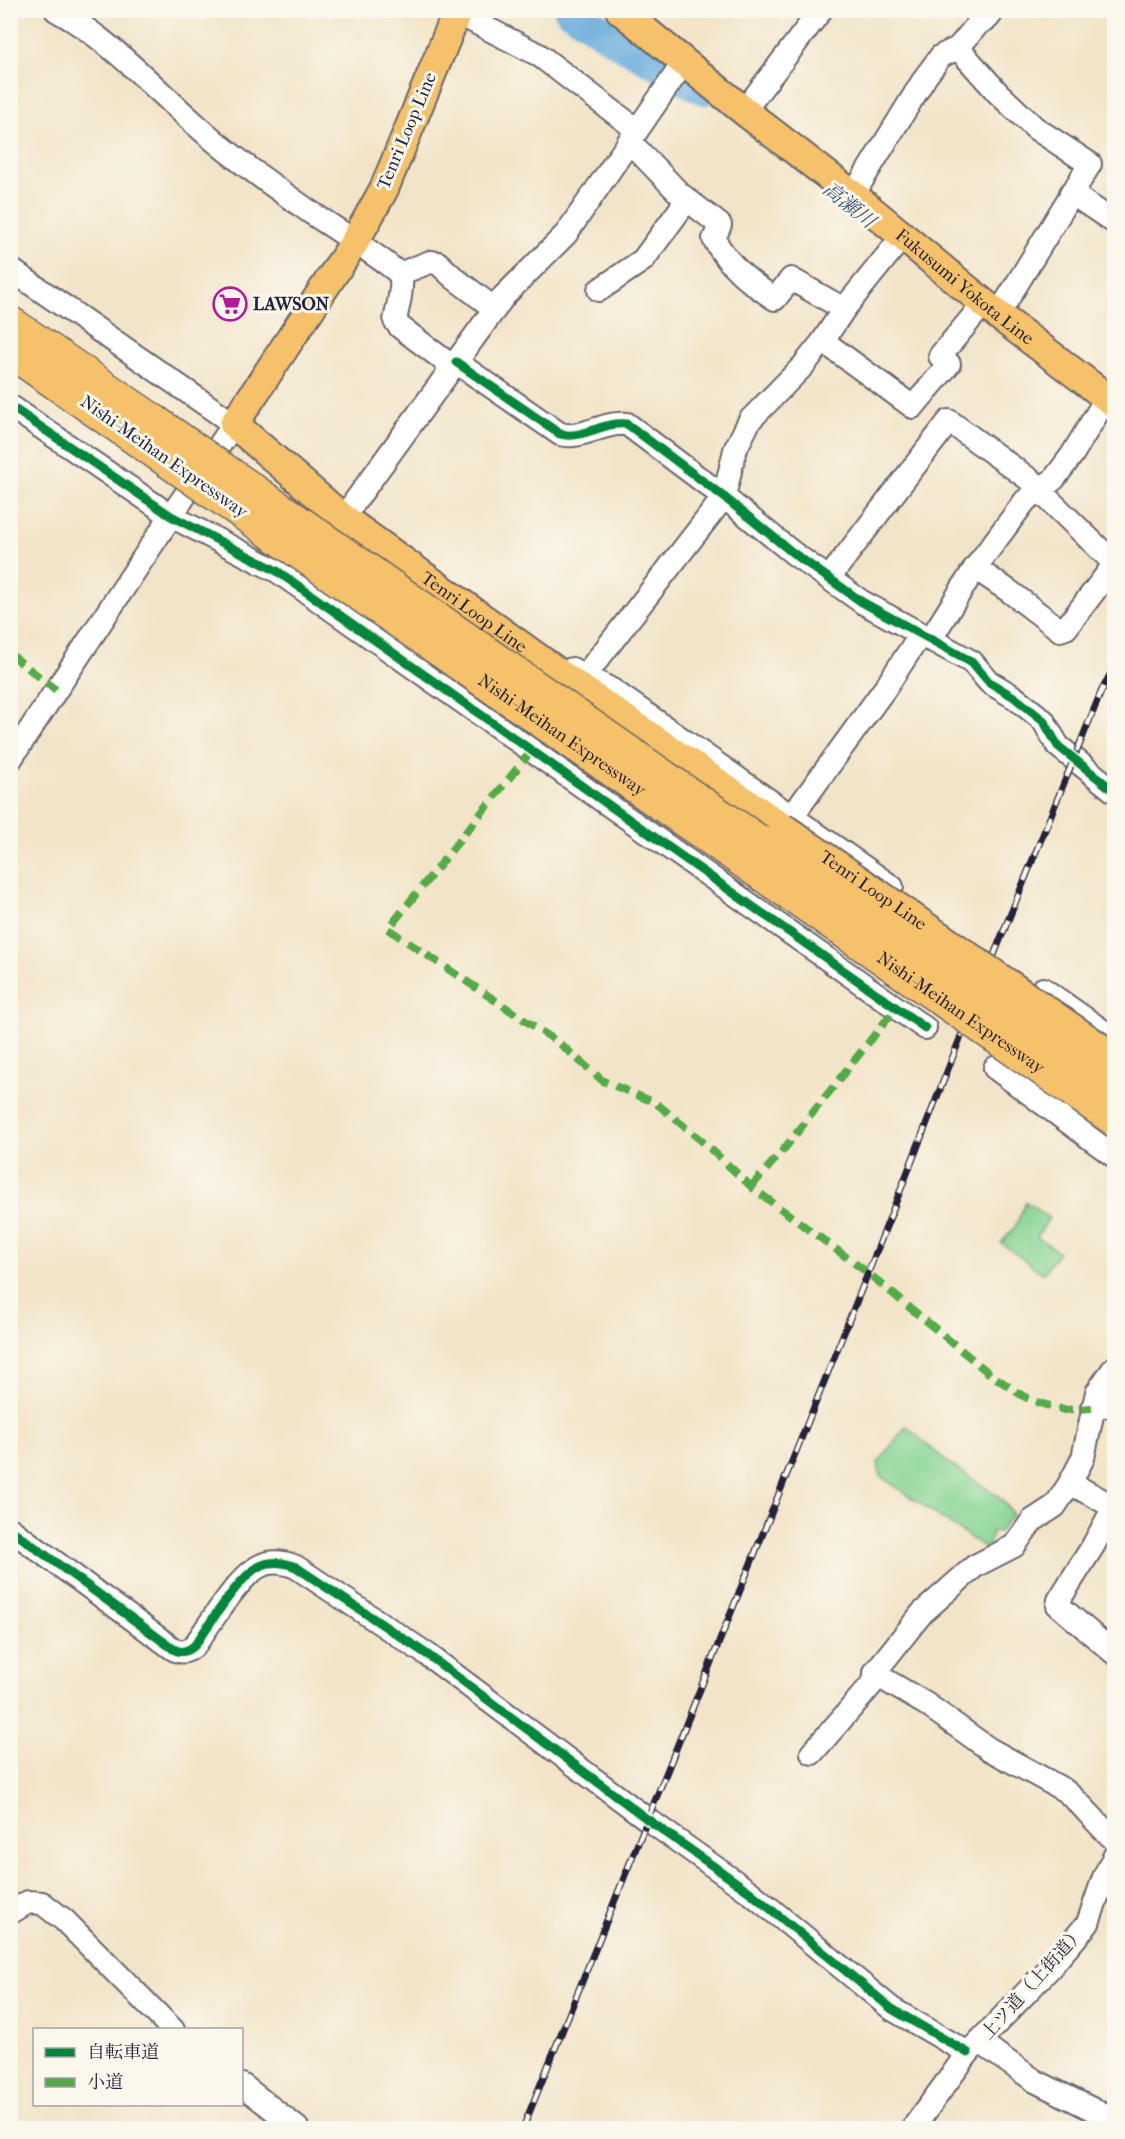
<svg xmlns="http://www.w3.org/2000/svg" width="1125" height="2139" font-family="'IM FELL French Canon','Noto Serif JP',serif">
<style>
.green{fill:#85d493;stroke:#547b67;stroke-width:1.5}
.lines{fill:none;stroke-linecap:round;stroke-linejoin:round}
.river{stroke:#68acdd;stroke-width:32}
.minor-casing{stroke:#6b666c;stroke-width:26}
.major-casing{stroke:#6b666c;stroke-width:32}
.highway-casing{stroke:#6b666c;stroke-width:36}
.minor{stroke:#fff;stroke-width:22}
.major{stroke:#f5c16b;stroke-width:28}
.highway{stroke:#f5c16b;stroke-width:33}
.rail-casing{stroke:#22223b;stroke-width:7}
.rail{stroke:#fbf7ec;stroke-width:4.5;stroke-dasharray:14;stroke-linecap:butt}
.major-bridge-casing{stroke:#6b666c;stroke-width:32;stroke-linecap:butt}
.highway-bridge-casing{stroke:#6b666c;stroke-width:36;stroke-linecap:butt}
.major-bridge{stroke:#f5c16b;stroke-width:28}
.highway-bridge{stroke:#f5c16b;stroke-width:33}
.quiet{stroke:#53aa46;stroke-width:8;stroke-dasharray:15 8;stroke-linecap:butt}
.cycleway-casing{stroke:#fbf7ec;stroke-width:13}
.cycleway{stroke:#00873e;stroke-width:9}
.labels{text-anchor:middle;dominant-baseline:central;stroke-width:6;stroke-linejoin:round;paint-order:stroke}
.street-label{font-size:18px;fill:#22223b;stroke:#fbf7ec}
.poi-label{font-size:18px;font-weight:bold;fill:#22223b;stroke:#fbf7ec;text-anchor:start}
.water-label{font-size:20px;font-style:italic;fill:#3e597c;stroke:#fbf7ec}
</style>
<rect width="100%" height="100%" fill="#fbf7ec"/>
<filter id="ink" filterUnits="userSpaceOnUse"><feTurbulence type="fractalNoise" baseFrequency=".0167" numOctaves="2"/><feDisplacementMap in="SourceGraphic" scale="12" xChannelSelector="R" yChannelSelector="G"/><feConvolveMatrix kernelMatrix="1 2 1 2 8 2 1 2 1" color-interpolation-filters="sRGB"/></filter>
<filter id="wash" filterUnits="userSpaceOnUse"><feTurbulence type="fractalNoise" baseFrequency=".008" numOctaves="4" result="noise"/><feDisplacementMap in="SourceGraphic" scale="24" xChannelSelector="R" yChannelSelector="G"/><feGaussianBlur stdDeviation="1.35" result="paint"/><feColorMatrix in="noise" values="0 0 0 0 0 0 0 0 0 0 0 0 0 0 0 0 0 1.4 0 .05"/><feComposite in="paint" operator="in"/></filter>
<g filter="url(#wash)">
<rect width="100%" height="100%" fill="#f2e4c8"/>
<g class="green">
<polygon points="1026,1202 1049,1218 1037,1237 1059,1252 1043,1274 1001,1243 1015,1227"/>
<polygon points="906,1426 947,1462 998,1496 1009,1508 1012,1515 999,1532 992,1531 988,1550 880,1476 878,1463"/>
</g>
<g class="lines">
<polyline class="river" points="570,10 618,42 703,89"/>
</g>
</g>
<g filter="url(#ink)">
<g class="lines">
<defs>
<g id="minor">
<path d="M56,10c53,29 93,73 138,113 36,33 77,61 116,89 14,9 85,55 90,63 4,10 -3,35 -5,46l5,6 53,40"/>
<polyline points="457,13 539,55 637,130"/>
<polyline points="958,48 998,93 1035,128 1090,164 998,315"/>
<polyline points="744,111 821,10"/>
<path d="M629,141l51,53 40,31 -6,14c15,27 35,43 61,60l16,-20 53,30"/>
<polyline points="1071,193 1114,222"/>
<polyline points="853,195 926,76 941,56 958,48 978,24 988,18 994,10"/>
<polyline points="10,269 234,424 171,516 10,760"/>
<polyline points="399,274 430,262 438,263 454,278 495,309"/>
<polyline points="599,290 643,260 687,200"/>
<polyline points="823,341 913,407 949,364 940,356 984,303"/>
<path d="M456,362l104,72c23,6 43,-13 67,-10l97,73 69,56 69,49 110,60 17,20 25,15 29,23 15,26 56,45"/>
<polyline points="10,406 171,516 277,571 925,1028"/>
<polyline points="1039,490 1114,563"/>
<polyline points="343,518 504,296 566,234 684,62"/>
<polyline points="975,568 1009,591 1060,630 1066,628 1114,565"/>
<polyline points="829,578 949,421 1041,488"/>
<polyline points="930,640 975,568 1025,501 1054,479 1072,455 1107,397"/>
<polyline points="572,669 612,690 892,887"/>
<polyline points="577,686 724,497 735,450 750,420 803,366 823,341 844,309 903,236"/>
<polyline points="793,815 886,687 920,635"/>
<polyline points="1043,989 1114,1039"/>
<polyline points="995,1068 1114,1156"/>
<polyline points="1114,1368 1097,1392 1083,1458 1070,1483 1114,1507 1093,1546 1059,1600 1058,1605 1114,1653"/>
<polyline points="1092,1408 1114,1404"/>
<path d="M1070,1483l-15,23 -23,15 -18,25 -39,20 -53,47 -47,59v2l51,30 63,45 75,41c19,14 32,34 50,49"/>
<path d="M10,1529l162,119c8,6 16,4 23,-3 14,-20 44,-69 65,-79 12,-6 24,-4 36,1l132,88 219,164 104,74 141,116 76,44"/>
<polyline points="812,1753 879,1676"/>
<polyline points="10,1913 28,1902 42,1903 64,1920 173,2030"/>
<polyline points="980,2042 1035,2081 1106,2116 1114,2118"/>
<polyline points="242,2085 297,2128"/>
<polyline points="913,2128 968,2053 1048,1970 1088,1923 1104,1877 1114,1857"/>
</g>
<g id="major">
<path id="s1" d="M458,10l-74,179 -30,54 -120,181 109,94 234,168 205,141"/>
<path id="s2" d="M620,10l124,101 109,84 145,120 116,88"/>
</g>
<g id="highway">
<polyline points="10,323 155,422"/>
<polyline points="10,351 141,442"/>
</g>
</defs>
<use href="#minor" class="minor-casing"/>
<use href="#major" class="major-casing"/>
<use href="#highway" class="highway-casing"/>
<use href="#minor" class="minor"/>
<use href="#major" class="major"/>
<use href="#highway" class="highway"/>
<defs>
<polyline id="rail" points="523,2128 868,1273 961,1036 1101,692 1114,667"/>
</defs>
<use href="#rail" class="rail-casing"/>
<use href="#rail" class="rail"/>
<defs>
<g id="major-bridge">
<path id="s3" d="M782,827l332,230"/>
</g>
<g id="highway-bridge">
<polyline points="155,422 694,798 875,920 1114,1085"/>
<path id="s4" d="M141,442l973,677"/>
</g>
</defs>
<use href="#major-bridge" class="major-bridge-casing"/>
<use href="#highway-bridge" class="highway-bridge-casing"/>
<use href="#major-bridge" class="major-bridge"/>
<use href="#highway-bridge" class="highway-bridge"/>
<g class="quiet">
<polyline points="10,654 56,690"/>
<polyline points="532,750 388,929 559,1043 603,1081 656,1103 703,1142 754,1189 868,1273 990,1374 1023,1396 1039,1403 1064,1410 1092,1408"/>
<polyline points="751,1187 784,1149 896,1008"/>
</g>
<defs>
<g id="cycleway">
<path d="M456,362l104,72c23,6 43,-13 67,-10l97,73 69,56 69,49 110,60 17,20 25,15 29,23 15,26 56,45"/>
<polyline points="10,406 171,516 277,571 925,1028"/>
<path d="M10,1529l162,119c8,6 16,4 23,-3 14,-20 44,-69 65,-79 12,-6 24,-4 36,1l132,88 219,164 104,74 141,116 76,44"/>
</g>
</defs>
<use href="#cycleway" class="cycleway-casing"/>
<use href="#cycleway" class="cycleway"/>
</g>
</g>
<defs>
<symbol id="supermarket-ring" viewBox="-11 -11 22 22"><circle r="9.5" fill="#fbf7ec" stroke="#b5179e" stroke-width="1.5"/><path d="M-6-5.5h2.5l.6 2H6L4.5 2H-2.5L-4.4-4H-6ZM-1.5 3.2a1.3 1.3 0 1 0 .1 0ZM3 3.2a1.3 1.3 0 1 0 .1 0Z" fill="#b5179e"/></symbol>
</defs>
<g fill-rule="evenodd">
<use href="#supermarket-ring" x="211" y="285" width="38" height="38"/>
</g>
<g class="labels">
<g class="street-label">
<text transform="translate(407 131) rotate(-67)">Tenri Loop Line</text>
<text stroke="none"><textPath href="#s2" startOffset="442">Fukusumi Yokota Line</textPath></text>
<text transform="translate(164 457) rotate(35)">Nishi-Meihan Expressway</text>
<text stroke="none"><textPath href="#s1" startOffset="778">Tenri Loop Line</textPath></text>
<text stroke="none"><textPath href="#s4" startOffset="513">Nishi-Meihan Expressway</textPath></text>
<text stroke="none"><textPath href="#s3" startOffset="111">Tenri Loop Line</textPath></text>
<text stroke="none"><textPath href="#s4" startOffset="999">Nishi-Meihan Expressway</textPath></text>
<text transform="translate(1033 1983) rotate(-48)">上ツ道（上街道）</text>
</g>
<g class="poi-label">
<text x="253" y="304">LAWSON</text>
</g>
<g class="water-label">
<text transform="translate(849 205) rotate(39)">高瀬川</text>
</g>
</g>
<rect width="1125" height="2139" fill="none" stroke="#fbf7ec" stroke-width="36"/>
<rect x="33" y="2028" width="210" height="78" fill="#fbf7ec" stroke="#a4a2a5" stroke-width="1.5"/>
<rect x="45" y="2048" width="30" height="9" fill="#00873e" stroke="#a4a2a5" stroke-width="1.5"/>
<text x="87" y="2058" font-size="18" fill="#22223b">自転車道</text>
<rect x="45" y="2078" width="30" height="9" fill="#53aa46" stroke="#a4a2a5" stroke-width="1.5"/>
<text x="87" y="2088" font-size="18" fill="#22223b">小道</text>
</svg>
